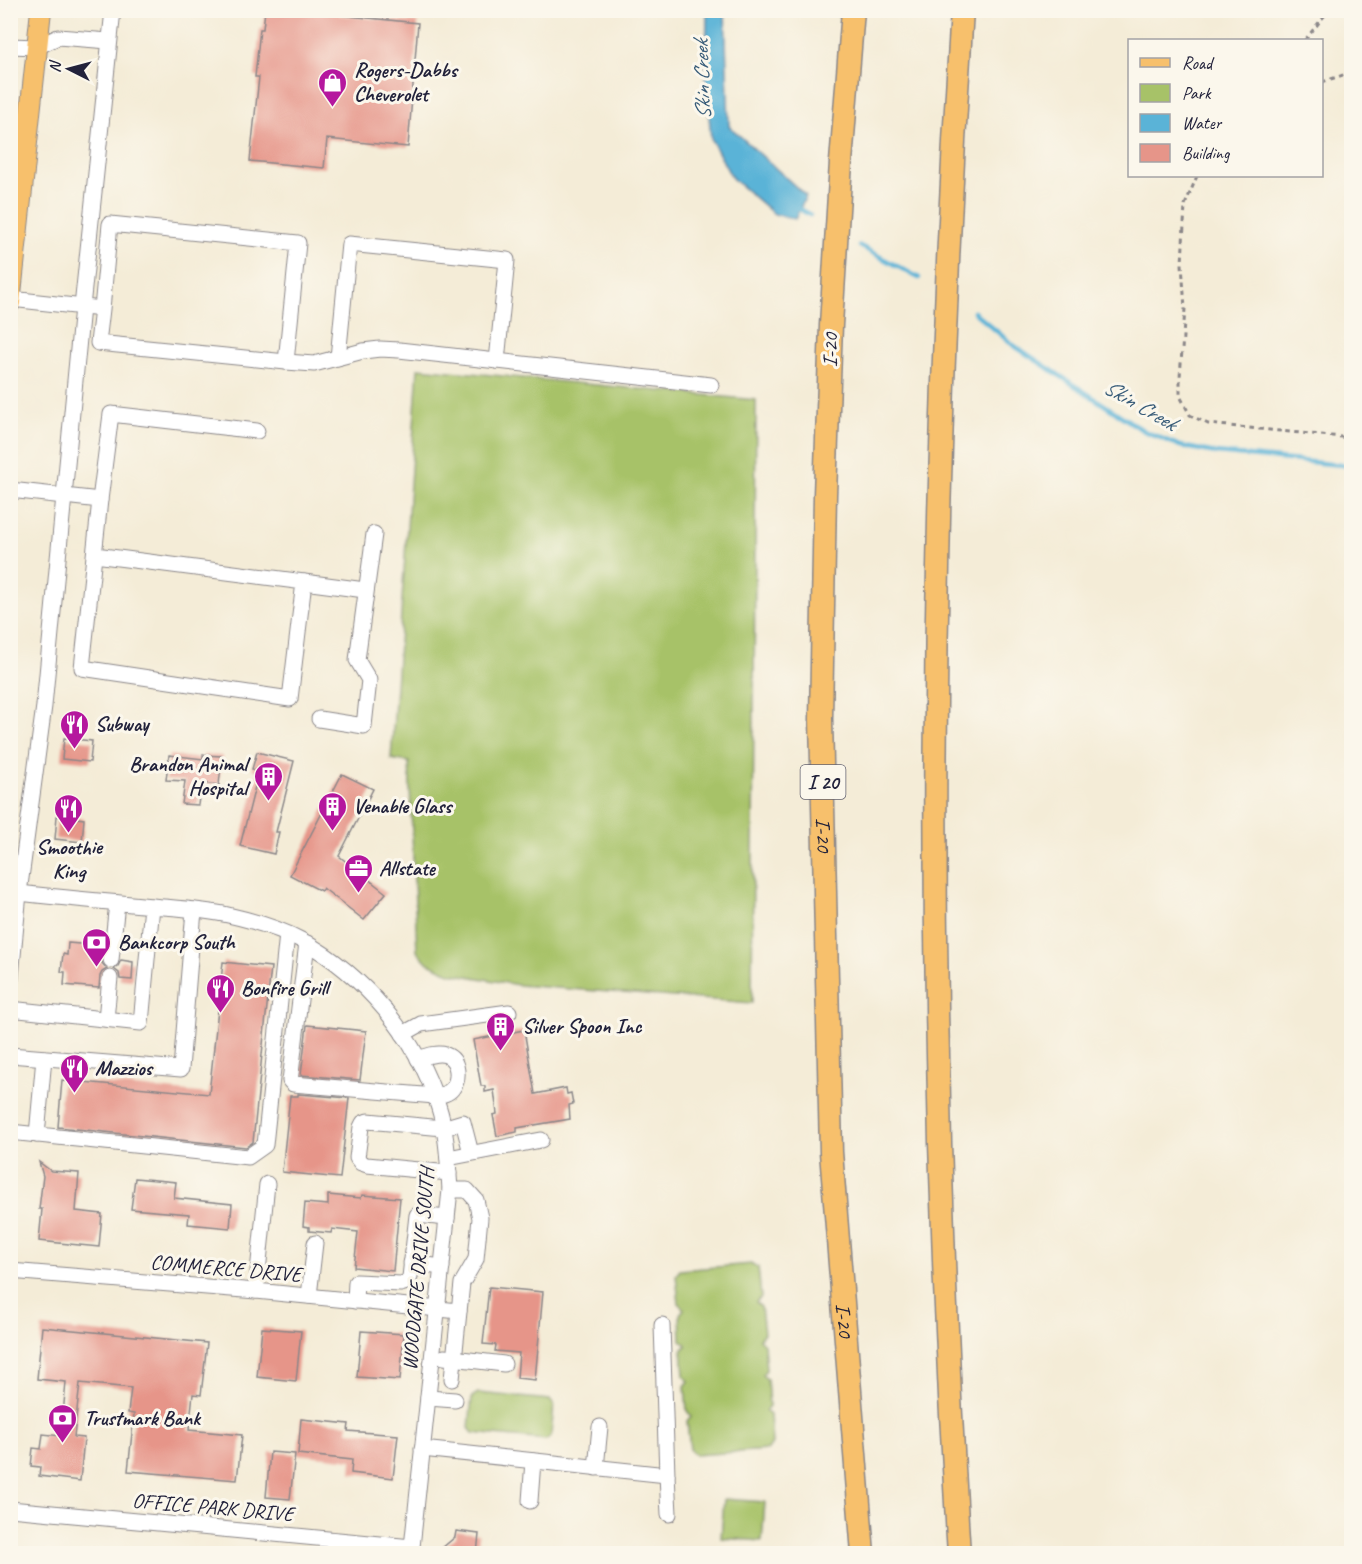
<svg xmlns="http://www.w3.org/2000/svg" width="1362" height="1564" font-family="Caveat,sans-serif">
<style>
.green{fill:#a7c268;stroke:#647252;stroke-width:1.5}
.water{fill:#5ab3d7;stroke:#3e6a89;stroke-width:1.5}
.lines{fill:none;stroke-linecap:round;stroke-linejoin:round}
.stream{stroke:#5ab3d7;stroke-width:4.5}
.building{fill:#e69589}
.minor-casing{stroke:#8b8789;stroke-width:17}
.major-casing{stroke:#8b8789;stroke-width:22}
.highway-casing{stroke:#8b8789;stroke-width:25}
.path{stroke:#8b8789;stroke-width:3;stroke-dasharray:4.5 4.5;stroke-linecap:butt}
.minor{stroke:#fff;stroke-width:15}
.major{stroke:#f7c06c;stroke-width:20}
.highway{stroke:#f7c06c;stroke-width:22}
.labels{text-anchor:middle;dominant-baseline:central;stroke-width:6;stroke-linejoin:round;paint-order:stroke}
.shield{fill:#fbf7ec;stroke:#636270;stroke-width:1.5}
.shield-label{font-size:20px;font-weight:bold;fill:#22223b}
.poi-label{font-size:21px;font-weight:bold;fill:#22223b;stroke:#fbf7ec;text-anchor:start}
.street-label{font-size:21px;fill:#22223b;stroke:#fbf7ec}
.water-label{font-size:22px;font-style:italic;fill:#385c79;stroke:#fbf7ec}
</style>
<rect width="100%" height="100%" fill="#fbf7ec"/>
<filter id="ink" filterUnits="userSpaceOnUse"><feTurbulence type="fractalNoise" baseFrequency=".0167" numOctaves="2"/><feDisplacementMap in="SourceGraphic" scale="12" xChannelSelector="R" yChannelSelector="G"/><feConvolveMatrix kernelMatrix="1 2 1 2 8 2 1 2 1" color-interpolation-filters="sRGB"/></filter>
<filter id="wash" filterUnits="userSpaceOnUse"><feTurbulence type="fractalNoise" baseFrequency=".008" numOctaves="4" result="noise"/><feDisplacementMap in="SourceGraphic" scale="24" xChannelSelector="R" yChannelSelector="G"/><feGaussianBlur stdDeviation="1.35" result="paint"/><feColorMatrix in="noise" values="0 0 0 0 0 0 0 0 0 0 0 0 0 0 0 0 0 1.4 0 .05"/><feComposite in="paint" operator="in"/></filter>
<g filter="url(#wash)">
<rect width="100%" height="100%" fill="#f4ecd7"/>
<g class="green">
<polygon points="418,368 756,400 752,1003 518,985 450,973 428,963 417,951 409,762 391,759"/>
<polygon points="752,1264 758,1267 761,1297 756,1302 761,1307 764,1333 759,1339 764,1344 766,1370 762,1375 767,1379 769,1406 765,1411 770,1415 772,1444 768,1450 695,1455 690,1450 687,1421 691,1416 687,1411 685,1386 689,1381 684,1376 682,1350 687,1345 681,1340 680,1314 684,1309 679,1304 676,1275 680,1270"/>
<polygon points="478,1393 550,1400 554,1405 551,1436 546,1440 473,1433 469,1428 472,1397"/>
<polygon points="724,1499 765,1502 762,1541 721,1538"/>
</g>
<polygon class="water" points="707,11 725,11 729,126 806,196 795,219 774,214 732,178 711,139 706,80"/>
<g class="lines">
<g class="stream">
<polyline points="796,207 810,215"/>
<polyline points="860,246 919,278"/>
<polyline points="974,312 1013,345 1144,431 1180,446 1216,453 1352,466"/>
</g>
</g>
<g id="blocks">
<g class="building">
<polygon points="265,10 340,10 339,15 418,23 408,147 327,139 324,168 250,161 259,77 255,77 260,29 263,29"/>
<polygon points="64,738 92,741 90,762 62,759"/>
<polygon points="257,752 294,761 276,832 279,832 274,854 240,846 259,771 252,769"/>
<polygon points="169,755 203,759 203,755 222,756 219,785 201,783 198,805 182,804 185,781 166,780"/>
<polygon points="342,774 373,789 339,856 386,893 364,920 323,888 321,891 290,875"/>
<polygon points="66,805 78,806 77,818 84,819 82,842 55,839 57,816 64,817"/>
<polygon points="68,943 103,946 102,963 107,969 102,972 100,976 99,988 64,985 65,972 61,972 63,954 67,955"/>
<polygon points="121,960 133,962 132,980 120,979 119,973 114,969 118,966"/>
<polygon points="223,962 271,967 253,1142 246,1147 58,1127 62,1080 209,1094"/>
<polygon points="307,1025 366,1031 360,1080 301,1075"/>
<polygon points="524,1030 535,1094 566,1088 567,1094 571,1093 573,1104 569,1105 570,1119 517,1128 517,1132 497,1136 493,1115 497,1114 494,1090 485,1092 485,1086 481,1086 473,1040"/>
<polygon points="298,1094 349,1098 340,1178 282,1172 290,1096 298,1096"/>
<polygon points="39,1162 51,1171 79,1173 76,1211 102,1214 99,1247 39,1241 42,1209 39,1209 43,1176"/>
<polygon points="135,1178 176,1182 174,1198 232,1204 230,1228 188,1224 189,1214 131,1209"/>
<polygon points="328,1195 361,1198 362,1195 400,1198 393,1271 354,1267 358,1232 332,1229 331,1233 309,1231 309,1227 303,1226 305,1203 328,1205"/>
<polygon points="489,1287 543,1292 535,1380 517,1378 519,1353 495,1351 496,1345 483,1344"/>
<polygon points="42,1327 207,1343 201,1395 193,1394 189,1430 242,1435 237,1480 128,1471 134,1414 128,1413 131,1388 80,1383 74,1437 84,1438 80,1481 39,1476 40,1467 31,1466 33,1448 41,1449 43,1434 61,1436 66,1382 37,1379"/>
<polygon points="262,1328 301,1331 296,1381 257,1377"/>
<polygon points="361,1331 404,1334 400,1380 357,1377"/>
<polygon points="301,1419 349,1424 348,1431 398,1435 393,1478 351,1473 352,1460 298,1454"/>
<polygon points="270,1452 295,1454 290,1499 266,1497"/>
<polygon points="456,1531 479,1534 477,1554 435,1554 455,1537"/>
</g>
</g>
</g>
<g filter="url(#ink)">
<use href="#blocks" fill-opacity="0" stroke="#8b8789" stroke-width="1.5"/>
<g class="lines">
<defs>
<g id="minor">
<polyline points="10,46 37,47 58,37 109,41"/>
<polyline points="11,299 102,309 98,343 286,362 298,243 110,224 102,309"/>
<polyline points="338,358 349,244 507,260 497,361"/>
<polyline points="286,362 314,364 363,351 380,349 399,350 711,385"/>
<polyline points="10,490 100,500 82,668 290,699 304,582 95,555"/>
<polyline points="100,500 111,414 257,431"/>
<polyline points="304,582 365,590"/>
<polyline points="319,719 364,726 369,680 357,660 374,534"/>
<path d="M10,892c44,5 88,9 132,13 28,3 58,4 86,10 22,5 53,14 73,25 62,34 116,97 137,165 9,27 10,56 12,85l-38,357 -402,-38"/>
<path d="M307,943l-17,138 3,3 142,12c6,-1 13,-2 17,-7 8,-10 7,-29 -6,-34 -9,-3 -19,1 -28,4"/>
<polyline points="111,960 117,903"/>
<polyline points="10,987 19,893 44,706 82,307 113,10"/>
<polyline points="10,1009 141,1023 152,906"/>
<polyline points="106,1019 110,978"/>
<polyline points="403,1034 421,1024 509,1012"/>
<polyline points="10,1055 181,1069 194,910"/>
<polyline points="10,1132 248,1157 265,1145 287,934"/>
<polyline points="37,1135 44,1058"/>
<polyline points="448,1158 541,1140"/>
<polyline points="449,1173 367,1165 361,1163 357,1158 361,1127 363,1123 368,1121 443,1128 463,1122 471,1153"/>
<polyline points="450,1190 467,1190 476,1200 480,1218 476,1259 462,1283 452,1379"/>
<polyline points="411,1263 442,1267"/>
<polyline points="10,1271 256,1291 459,1311"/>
<polyline points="256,1291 267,1184"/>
<polyline points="309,1296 315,1243"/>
<polyline points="355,1301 356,1282 401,1284 407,1282 410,1277 417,1215 447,1218"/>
<polyline points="444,1357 504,1364"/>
<polyline points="428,1398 455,1400"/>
<polyline points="422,1449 667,1475 662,1325"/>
<polyline points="596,1468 600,1427"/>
<polyline points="667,1475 669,1514"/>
<polyline points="530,1501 533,1461"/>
</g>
<polyline id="major" points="10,303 41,10"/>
<g id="highway">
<path id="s1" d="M853,10l-12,152 -10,163 -6,170 -4,224 10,433 32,402"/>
<path d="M959,1554c-33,-514 -31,-1030 3,-1544"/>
</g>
</defs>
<use href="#minor" class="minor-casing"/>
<use href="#major" class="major-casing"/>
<use href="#highway" class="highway-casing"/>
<g class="path">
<polyline points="1305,40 1329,10"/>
<polyline points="1322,82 1352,72"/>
<polyline points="1197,176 1185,205 1182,264 1185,309 1180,377 1180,396 1190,415 1208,424 1352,438"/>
</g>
<use href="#minor" class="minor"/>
<use href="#major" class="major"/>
<use href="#highway" class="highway"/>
</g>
</g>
<defs>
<symbol id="shop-pin" viewBox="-11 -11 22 30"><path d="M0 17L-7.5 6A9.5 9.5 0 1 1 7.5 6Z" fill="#b5179e" stroke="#fbf7ec"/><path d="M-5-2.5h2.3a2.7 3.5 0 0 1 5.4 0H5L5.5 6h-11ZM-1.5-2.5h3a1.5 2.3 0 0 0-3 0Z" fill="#fff"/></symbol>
<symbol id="restaurant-pin" viewBox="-11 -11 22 30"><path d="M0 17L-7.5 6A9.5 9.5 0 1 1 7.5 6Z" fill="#b5179e" stroke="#fbf7ec"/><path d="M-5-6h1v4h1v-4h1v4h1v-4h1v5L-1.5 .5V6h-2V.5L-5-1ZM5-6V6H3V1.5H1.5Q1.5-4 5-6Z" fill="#fff"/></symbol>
<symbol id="building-pin" viewBox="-11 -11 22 30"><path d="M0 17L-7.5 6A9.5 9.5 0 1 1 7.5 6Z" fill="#b5179e" stroke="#fbf7ec"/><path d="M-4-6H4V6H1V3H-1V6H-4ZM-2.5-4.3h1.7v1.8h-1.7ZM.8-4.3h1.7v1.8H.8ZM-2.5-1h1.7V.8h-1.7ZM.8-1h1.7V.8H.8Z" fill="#fff"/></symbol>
<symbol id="office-pin" viewBox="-11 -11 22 30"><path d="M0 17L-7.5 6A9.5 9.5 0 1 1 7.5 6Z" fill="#b5179e" stroke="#fbf7ec"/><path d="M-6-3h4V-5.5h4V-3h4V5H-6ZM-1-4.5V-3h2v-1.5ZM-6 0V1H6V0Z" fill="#fff"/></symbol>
<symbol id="bank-pin" viewBox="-11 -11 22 30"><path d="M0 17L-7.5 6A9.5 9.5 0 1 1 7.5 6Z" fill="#b5179e" stroke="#fbf7ec"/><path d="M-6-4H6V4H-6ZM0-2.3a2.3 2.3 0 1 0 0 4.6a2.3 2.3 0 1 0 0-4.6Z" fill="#fff"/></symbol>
</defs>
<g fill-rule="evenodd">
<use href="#shop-pin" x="316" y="66" width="33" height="45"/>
<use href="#restaurant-pin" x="58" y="708" width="33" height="45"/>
<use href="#building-pin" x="252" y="760" width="33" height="45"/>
<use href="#building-pin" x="316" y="790" width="33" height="45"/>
<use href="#restaurant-pin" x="52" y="792" width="33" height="45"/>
<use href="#office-pin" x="342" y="852" width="33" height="45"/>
<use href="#bank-pin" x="80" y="926" width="33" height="45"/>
<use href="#restaurant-pin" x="204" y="972" width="33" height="45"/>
<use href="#building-pin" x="484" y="1010" width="33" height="45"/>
<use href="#restaurant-pin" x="58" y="1052" width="33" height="45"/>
<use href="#bank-pin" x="46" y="1402" width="33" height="45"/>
</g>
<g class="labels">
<rect class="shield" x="800.5" y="765" width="45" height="34" rx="4.5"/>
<g class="shield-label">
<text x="823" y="782">I 20</text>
</g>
<g class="poi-label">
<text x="354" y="70">Rogers-Dabbs<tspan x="354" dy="24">Cheverolet</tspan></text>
<text x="95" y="724">Subway</text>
<text x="247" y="764" text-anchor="end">Brandon Animal<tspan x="247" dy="24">Hospital</tspan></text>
<text x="353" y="806">Venable Glass</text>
<text x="69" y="847" text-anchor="middle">Smoothie<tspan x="69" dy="24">King</tspan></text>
<text x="379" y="868">Allstate</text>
<text x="118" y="942">Bankcorp South</text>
<text x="241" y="988">Bonfire Grill</text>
<text x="522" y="1026">Silver Spoon Inc</text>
<text x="95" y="1068">Mazzios</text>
<text x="84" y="1418">Trustmark Bank</text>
</g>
<g class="street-label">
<text transform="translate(830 350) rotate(-88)">I-20</text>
<text stroke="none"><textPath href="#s1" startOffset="826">I-20</textPath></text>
<text transform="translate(226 1268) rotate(5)">COMMERCE DRIVE</text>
<text transform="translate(418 1269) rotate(-85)">WOODGATE DRIVE SOUTH</text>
<text stroke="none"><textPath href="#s1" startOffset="1312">I-20</textPath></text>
<text transform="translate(213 1507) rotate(5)">OFFICE PARK DRIVE</text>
</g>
<g class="water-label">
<text transform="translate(702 80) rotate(-92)">Skin Creek</text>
<text transform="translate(1140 405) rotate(30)">Skin Creek</text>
</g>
</g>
<rect width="1362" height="1564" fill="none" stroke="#fbf7ec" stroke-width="36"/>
<rect x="1128" y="39" width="195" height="138" fill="#fbf7ec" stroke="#a4a2a5" stroke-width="1.5"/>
<rect x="1140" y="58" width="30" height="9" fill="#f7c06c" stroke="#a4a2a5" stroke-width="1.5"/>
<text x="1182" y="69" font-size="18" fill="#22223b">Road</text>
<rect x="1140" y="84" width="30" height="18" fill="#a7c268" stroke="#a4a2a5" stroke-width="1.5"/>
<text x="1182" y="99" font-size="18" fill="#22223b">Park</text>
<rect x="1140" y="114" width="30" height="18" fill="#5ab3d7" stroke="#a4a2a5" stroke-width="1.5"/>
<text x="1182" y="129" font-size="18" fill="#22223b">Water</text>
<rect x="1140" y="144" width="30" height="18" fill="#e69589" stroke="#a4a2a5" stroke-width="1.5"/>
<text x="1182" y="159" font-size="18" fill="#22223b">Building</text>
<g transform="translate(69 69) rotate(276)" stroke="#fbf7ec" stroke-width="4.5" paint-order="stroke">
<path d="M0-4.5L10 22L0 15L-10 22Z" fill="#22223b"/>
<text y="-9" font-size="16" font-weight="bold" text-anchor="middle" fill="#22223b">N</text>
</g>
</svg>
